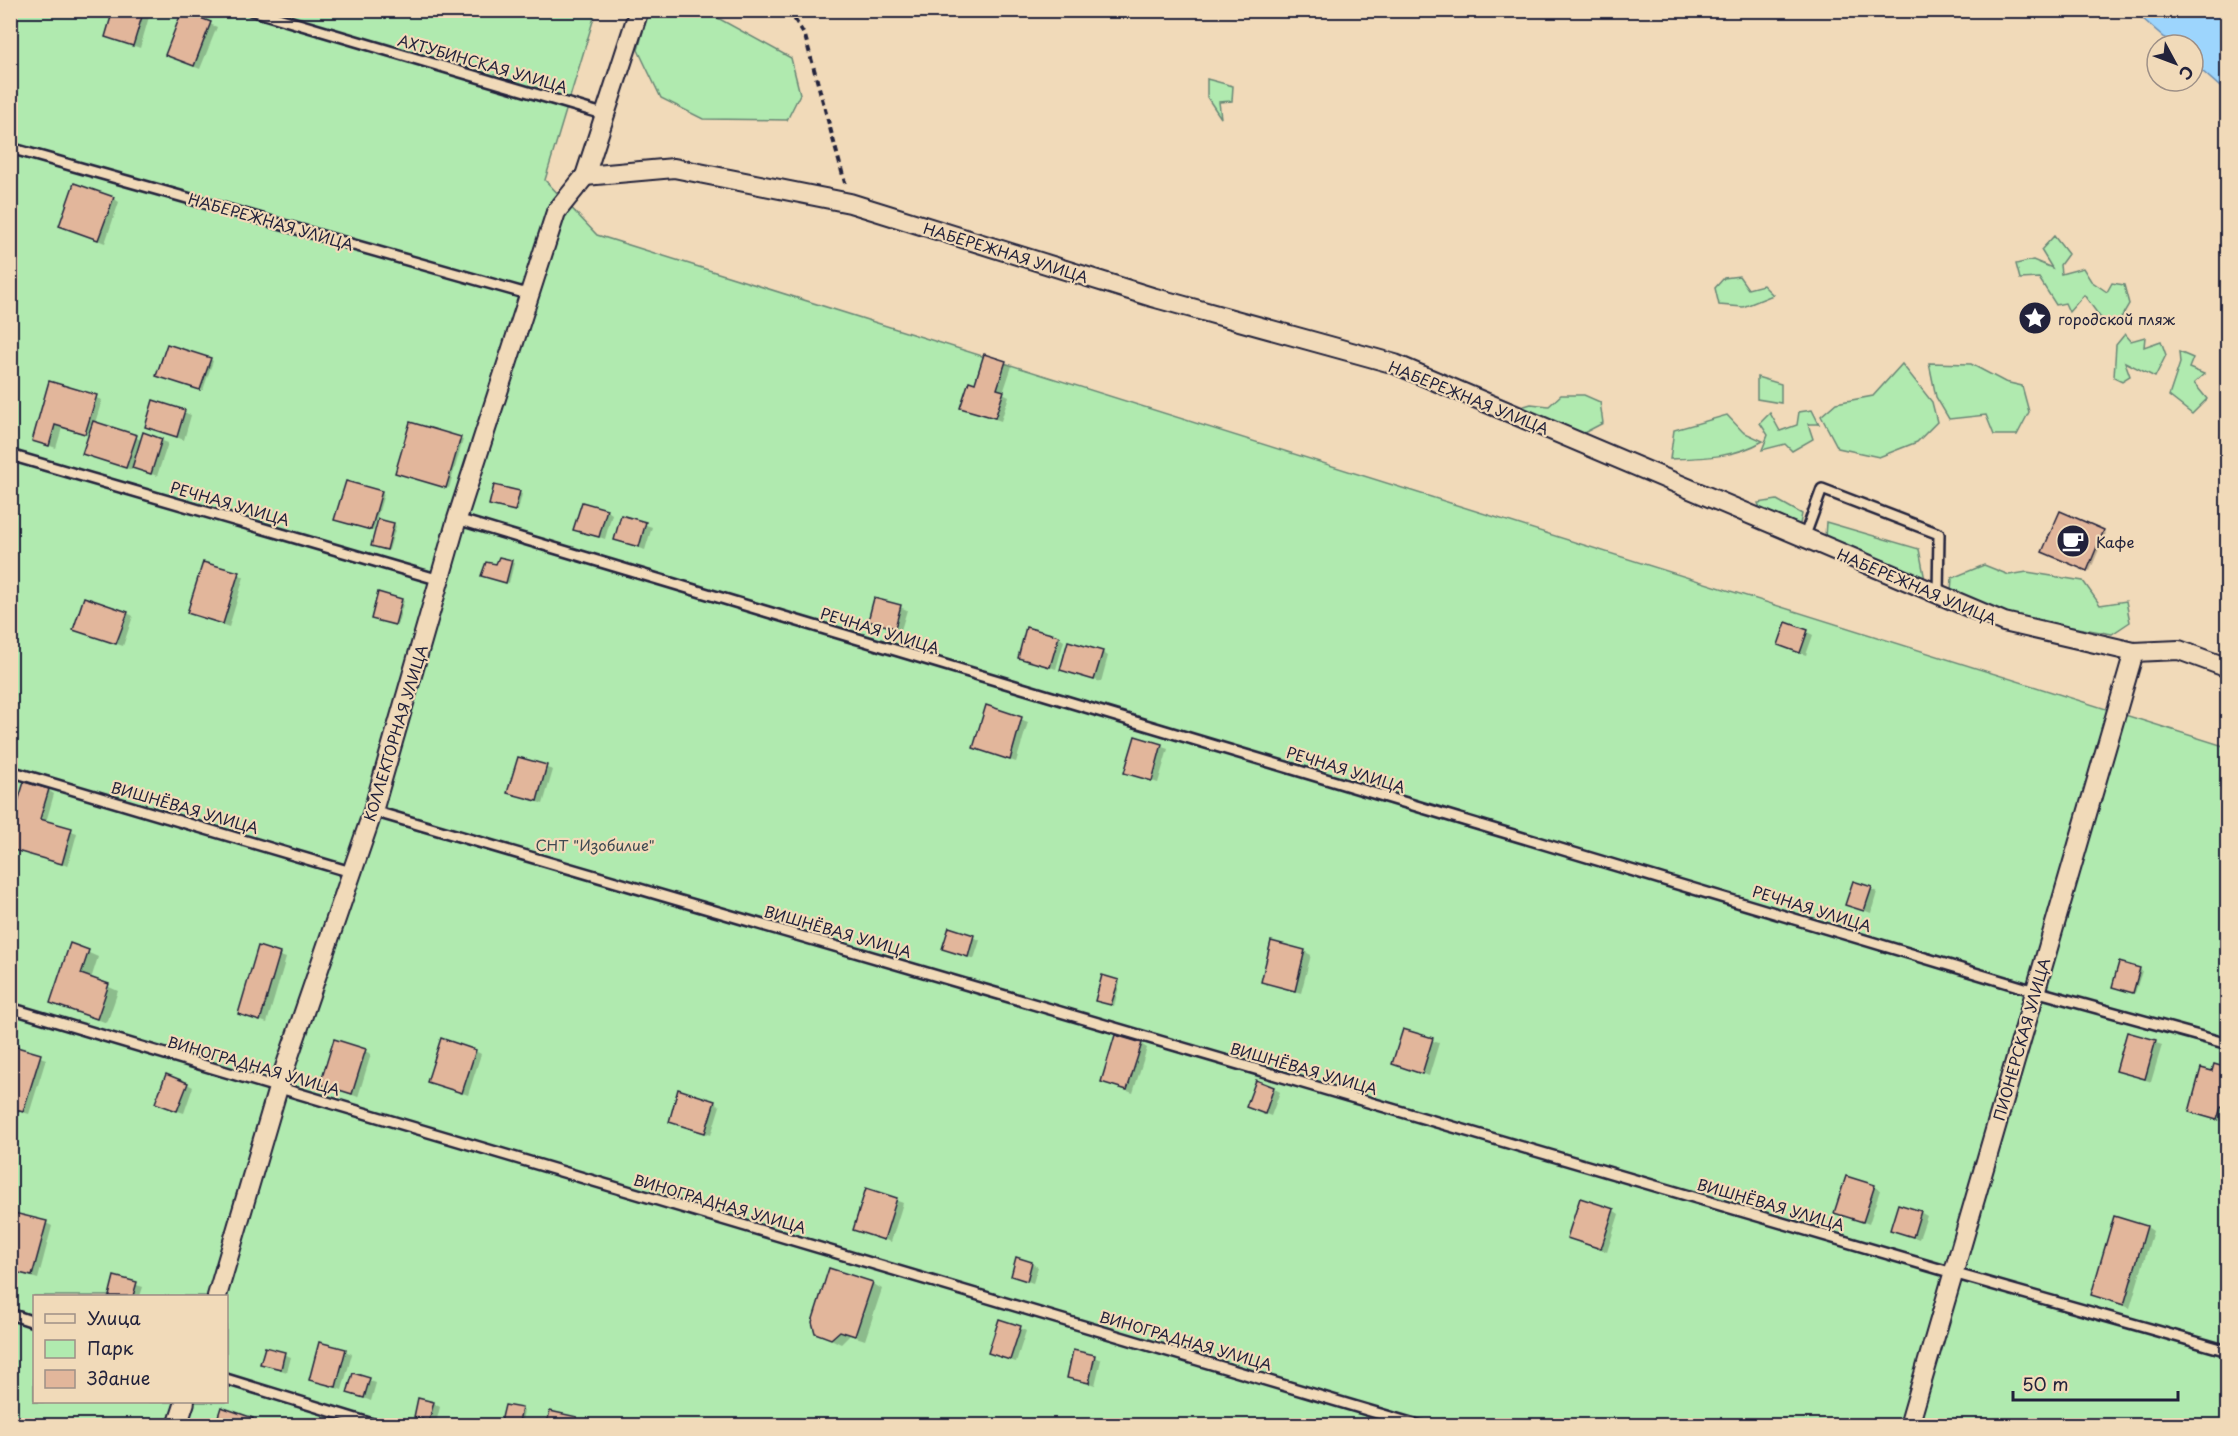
<svg xmlns="http://www.w3.org/2000/svg" width="2238" height="1436" font-family="'Playpen Sans',sans-serif">
<style>
.green{fill:#b0eaaf;stroke:#698675;stroke-width:1.5;fill-rule:evenodd}
.water{fill:#9dd5fd;stroke:#6c8daf;stroke-width:1.5}
.shadow{fill:#0003}
.building{fill:#e2b69b;stroke:#22223b;stroke-width:1.5}
.lines{fill:none;stroke-linecap:round;stroke-linejoin:round}
.service-casing{stroke:#22223b;stroke-width:14}
.minor-casing{stroke:#22223b;stroke-width:22}
.path{stroke:#22223b;stroke-width:4;stroke-dasharray:6 4.5;stroke-linecap:butt}
.service{stroke:#f1dab9;stroke-width:9}
.minor{stroke:#f1dab9;stroke-width:18}
.labels{text-anchor:middle;dominant-baseline:central;stroke-width:4.5;stroke-linejoin:round;paint-order:stroke}
.street-label{font-size:15px;fill:#22223b;stroke:#f1dab9}
.poi-label{font-size:15px;fill:#22223b;stroke:#f1dab9;text-anchor:start}
.park-label{font-size:15px;fill:#3e4a52;stroke:#f1dab9}
</style>
<rect width="100%" height="100%" fill="#f1dab9"/>
<filter id="ink" filterUnits="userSpaceOnUse"><feTurbulence type="fractalNoise" baseFrequency=".0167" numOctaves="2"/><feDisplacementMap in="SourceGraphic" scale="12" xChannelSelector="R" yChannelSelector="G"/><feConvolveMatrix kernelMatrix="1 2 1 2 8 2 1 2 1" color-interpolation-filters="sRGB"/></filter>
<g filter="url(#ink)">
<g class="green">
<path d="M10,11h586l-51,169 52,55 1630,512v678h-2216zM34,1296h192v106h-192z"/>
<polygon points="657,11 705,11 791,58 800,94 787,120 703,119 661,98 638,50 647,16"/>
<polygon points="1207,79 1233,86 1232,101 1219,102 1221,118 1207,97"/>
<polygon points="2054,236 2068,254 2060,265 2061,274 2083,268 2091,281 2107,292 2112,283 2124,285 2129,304 2115,328 2100,317 2084,295 2069,312 2065,303 2056,305 2039,278 2020,279 2016,264 2033,260 2052,268 2041,250"/>
<polygon points="1739,276 1748,289 1763,285 1773,295 1743,307 1719,305 1715,288 1724,278"/>
<polygon points="2125,334 2131,341 2145,337 2144,347 2161,341 2166,355 2155,377 2125,362 2130,376 2122,381 2114,377 2116,345"/>
<polygon points="2179,352 2193,358 2189,368 2204,374 2194,383 2207,399 2192,414 2169,396 2180,363"/>
<polygon points="1929,363 1971,364 2005,382 2022,386 2029,412 2017,435 1994,435 1986,415 1949,419 1936,397"/>
<polygon points="1902,364 1932,402 1937,422 1917,442 1879,457 1838,448 1821,416 1836,403 1873,396"/>
<polygon points="1757,377 1781,384 1781,403 1757,399"/>
<polygon points="1561,395 1584,395 1600,402 1603,423 1582,434 1517,408 1531,404 1549,406"/>
<polygon points="1812,410 1819,424 1808,424 1813,439 1792,451 1785,444 1762,450 1768,435 1760,423 1770,413 1780,431 1797,425 1799,412"/>
<path d="M1727,415l16,17 20,9c-29,17 -60,17 -93,18l4,-29z"/>
<polygon points="1777,500 1802,514 1799,529 1763,515 1758,503"/>
<polygon points="1826,522 1919,549 1925,580 1825,538"/>
<polygon points="1984,565 2009,575 2027,572 2083,581 2100,605 2126,601 2130,622 2112,634 2008,616 1951,591 1952,578"/>
</g>
<polygon class="water" points="2134,11 2227,11 2227,93 2193,63 2193,45 2173,45"/>
<g class="shadow">
<polygon points="115,10 151,10 140,48 107,36"/>
<polygon points="183,13 217,27 200,69 173,58"/>
<polygon points="113,198 119,202 105,243 61,226"/>
<polygon points="985,356 1012,366 1003,393 1009,396 1001,421 962,407 976,384"/>
<polygon points="210,359 213,361 203,390 161,377"/>
<polygon points="50,383 102,400 95,423 142,440 144,434 168,443 157,476 133,467 132,470 90,456 90,436 62,428 56,448 33,440"/>
<polygon points="154,402 191,415 184,440 146,426"/>
<polygon points="411,424 463,440 449,488 399,473"/>
<polygon points="347,482 384,494 373,531 338,520"/>
<polygon points="519,493 522,494 518,511 494,505"/>
<polygon points="606,510 612,514 605,539 575,529"/>
<polygon points="622,517 652,527 645,550 616,539"/>
<polygon points="393,524 396,526 389,550 376,546"/>
<polygon points="2103,531 2106,533 2090,571 2047,553"/>
<polygon points="511,562 514,563 509,583 486,577 497,566"/>
<polygon points="238,574 244,577 229,627 189,613"/>
<polygon points="401,600 404,601 397,626 375,620"/>
<polygon points="900,607 907,610 901,630 870,620"/>
<polygon points="127,613 133,616 123,646 81,632"/>
<polygon points="1807,632 1813,635 1806,655 1786,648"/>
<polygon points="1058,637 1064,641 1056,669 1019,657"/>
<polygon points="1102,652 1108,656 1101,682 1062,670"/>
<polygon points="987,707 1028,722 1016,762 974,748"/>
<polygon points="1136,738 1168,749 1158,783 1126,772"/>
<polygon points="519,759 553,770 543,804 509,792"/>
<polygon points="48,790 54,794 46,822 77,833 68,866 10,849 10,833"/>
<polygon points="1871,889 1877,892 1871,913 1847,904"/>
<polygon points="950,929 980,940 974,959 944,948"/>
<polygon points="71,945 98,957 91,979 118,991 107,1023 51,1002"/>
<polygon points="259,948 286,958 267,1023 239,1013"/>
<polygon points="1304,951 1311,955 1301,993 1262,982"/>
<polygon points="2139,969 2142,971 2135,993 2116,988"/>
<polygon points="1118,981 1120,983 1114,1006 1099,1002"/>
<polygon points="1404,1031 1439,1043 1429,1076 1394,1063"/>
<polygon points="2128,1034 2162,1045 2151,1082 2118,1070"/>
<polygon points="1141,1044 1147,1048 1133,1093 1102,1082"/>
<polygon points="10,1046 46,1059 29,1114 10,1108"/>
<polygon points="365,1051 371,1054 358,1097 321,1083"/>
<polygon points="475,1051 481,1054 468,1095 429,1081"/>
<polygon points="2228,1061 2228,1110 2223,1122 2191,1111 2213,1073 2225,1069"/>
<polygon points="187,1084 193,1087 184,1113 163,1106"/>
<polygon points="1273,1088 1280,1092 1271,1116 1248,1107"/>
<polygon points="714,1102 720,1106 711,1135 670,1121"/>
<polygon points="1874,1186 1880,1190 1869,1224 1836,1212"/>
<polygon points="867,1190 903,1203 891,1242 855,1229"/>
<polygon points="1613,1210 1619,1214 1607,1252 1569,1238"/>
<polygon points="1920,1212 1927,1216 1919,1239 1892,1229"/>
<polygon points="10,1217 46,1223 52,1226 38,1279 10,1271"/>
<polygon points="2147,1227 2153,1231 2130,1308 2092,1295"/>
<polygon points="1031,1263 1038,1267 1033,1283 1013,1276"/>
<polygon points="115,1278 143,1287 140,1296 110,1296"/>
<polygon points="872,1283 882,1289 865,1340 850,1335 841,1344 816,1332"/>
<polygon points="1020,1328 1026,1331 1016,1362 996,1356"/>
<polygon points="266,1348 291,1357 287,1372 262,1364"/>
<polygon points="345,1351 352,1354 342,1390 311,1379"/>
<polygon points="1094,1357 1101,1360 1095,1385 1068,1377"/>
<polygon points="354,1375 376,1383 371,1401 349,1392"/>
<polygon points="433,1403 440,1407 436,1423 416,1416"/>
<polygon points="521,1410 524,1411 521,1426 502,1426"/>
<polygon points="252,1419 258,1423 257,1426 216,1426"/>
</g>
<g class="building">
<polygon points="113,10 144,10 133,46 105,37"/>
<polygon points="182,11 211,22 194,66 165,55"/>
<polygon points="74,183 114,197 98,240 59,226"/>
<polygon points="167,344 211,358 200,390 156,376"/>
<polygon points="984,354 1006,361 997,389 1004,391 995,418 960,408 969,381 975,383"/>
<polygon points="49,381 97,395 85,434 55,425 49,446 32,441"/>
<polygon points="153,400 185,410 177,437 145,427"/>
<polygon points="93,421 137,435 126,468 82,454"/>
<polygon points="410,422 461,437 446,488 395,473"/>
<polygon points="143,432 162,439 151,474 132,468"/>
<polygon points="346,481 382,491 371,530 334,520"/>
<polygon points="494,485 520,491 515,511 489,505"/>
<polygon points="582,502 607,509 599,537 573,530"/>
<polygon points="2060,511 2104,530 2087,571 2042,552"/>
<polygon points="621,515 646,522 639,547 614,540"/>
<polygon points="378,519 394,523 387,550 371,546"/>
<polygon points="499,557 512,560 506,583 481,576 486,562 496,564"/>
<polygon points="203,562 239,572 223,624 187,613"/>
<polygon points="378,592 402,599 395,625 371,619"/>
<polygon points="84,597 128,612 116,644 73,630"/>
<polygon points="874,598 901,605 895,628 868,621"/>
<polygon points="1786,622 1808,630 1800,653 1778,645"/>
<polygon points="1026,627 1059,636 1050,667 1018,658"/>
<polygon points="1068,641 1103,651 1094,680 1060,670"/>
<polygon points="986,705 1022,717 1010,760 973,748"/>
<polygon points="1135,736 1162,744 1152,781 1124,773"/>
<polygon points="518,757 547,765 537,801 507,793"/>
<polygon points="24,782 49,789 40,819 72,828 62,864 10,849 10,828"/>
<polygon points="1853,881 1872,887 1864,911 1845,905"/>
<polygon points="949,927 974,935 968,957 942,949"/>
<polygon points="1271,941 1305,950 1295,991 1261,982"/>
<polygon points="70,943 89,950 81,974 109,984 97,1019 50,1003"/>
<polygon points="258,946 280,953 260,1021 238,1014"/>
<polygon points="2119,962 2140,968 2133,993 2112,987"/>
<polygon points="1102,975 1119,980 1111,1005 1095,1001"/>
<polygon points="1403,1029 1433,1038 1422,1074 1392,1064"/>
<polygon points="2127,1032 2156,1040 2145,1079 2116,1071"/>
<polygon points="1115,1035 1142,1043 1127,1090 1101,1082"/>
<polygon points="441,1038 476,1050 462,1093 427,1082"/>
<polygon points="334,1039 366,1049 352,1094 320,1084"/>
<polygon points="10,1045 41,1054 23,1112 10,1108"/>
<polygon points="2227,1056 2226,1108 2221,1107 2217,1120 2189,1112 2201,1068 2212,1071 2214,1064 2224,1067"/>
<polygon points="166,1074 188,1083 177,1111 155,1103"/>
<polygon points="1256,1080 1274,1087 1265,1114 1246,1107"/>
<polygon points="678,1089 715,1101 705,1133 669,1122"/>
<polygon points="1846,1176 1875,1185 1863,1222 1834,1213"/>
<polygon points="866,1188 897,1198 884,1240 853,1230"/>
<polygon points="1580,1198 1614,1209 1601,1249 1567,1238"/>
<polygon points="1898,1204 1921,1211 1913,1237 1890,1230"/>
<polygon points="10,1212 47,1221 32,1276 10,1271"/>
<polygon points="2114,1216 2147,1226 2124,1305 2091,1295"/>
<polygon points="1016,1257 1032,1262 1027,1281 1011,1276"/>
<polygon points="829,1268 873,1282 855,1336 840,1331 831,1339 815,1333 812,1322"/>
<polygon points="114,1276 137,1282 133,1296 109,1296"/>
<polygon points="999,1319 1021,1326 1010,1360 988,1353"/>
<polygon points="319,1342 346,1349 336,1387 309,1380"/>
<polygon points="265,1347 285,1352 281,1369 260,1364"/>
<polygon points="1073,1350 1095,1355 1089,1383 1067,1378"/>
<polygon points="353,1373 370,1378 364,1398 347,1393"/>
<polygon points="418,1398 434,1402 429,1421 414,1417"/>
<polygon points="505,1405 522,1408 518,1426 500,1426"/>
<polygon points="221,1407 253,1418 250,1426 215,1426"/>
<polygon points="550,1411 577,1417 575,1426 546,1426"/>
</g>
<g class="lines">
<defs>
<g id="service">
<polyline points="251,10 603,114"/>
<polyline points="10,148 531,295"/>
<polyline points="10,455 440,580"/>
<polyline points="457,519 2035,991 2228,1044"/>
<polyline points="1804,538 1822,489 1939,534 1938,594"/>
<polyline points="10,771 351,872"/>
<polyline points="373,811 1953,1273 2228,1351"/>
<polyline points="10,1008 1421,1426"/>
<polyline points="10,1314 34,1322"/>
<polyline points="226,1379 379,1426"/>
</g>
<g id="minor">
<polyline points="585,176 674,168 850,203 1152,297 1395,364 2004,622 2134,652 2179,650 2228,668"/>
<polyline points="217,1296 278,1088 373,811 457,519 556,212 585,176 639,10"/>
<polyline points="177,1426 185,1402"/>
<polyline points="1909,1426 2134,652"/>
</g>
</defs>
<use href="#service" class="service-casing"/>
<use href="#minor" class="minor-casing"/>
<polyline class="path" points="789,10 805,36 845,183"/>
<use href="#service" class="service"/>
<use href="#minor" class="minor"/>
</g>
</g>
<defs>
<symbol id="sight-disc" viewBox="-11 -11 22 22"><circle r="9.5" fill="#22223b" stroke="#f1dab9"/><path d="M0-6L1.8-2.2L6-1.7L2.9 1.2L3.7 5.4L0 3.3L-3.7 5.4L-2.9 1.2L-6-1.7L-1.8-2.2Z" fill="#fff"/></symbol>
<symbol id="cafe-disc" viewBox="-11 -11 22 22"><circle r="9.5" fill="#22223b" stroke="#f1dab9"/><path d="M-5.5-4.5H6V0H3Q3 3.5 0 3.5H-2.5Q-5.5 3.5-5.5 0ZM3-3.2v2h1.7v-2ZM-6 4.5H4V6H-6Z" fill="#fff"/></symbol>
</defs>
<g fill-rule="evenodd">
<use href="#sight-disc" x="2016" y="299" width="38" height="38"/>
<use href="#cafe-disc" x="2054" y="522" width="38" height="38"/>
</g>
<g class="labels">
<g class="street-label">
<text transform="translate(483 63) rotate(16)">АХТУБИНСКАЯ УЛИЦА</text>
<text transform="translate(271 221) rotate(16)">НАБЕРЕЖНАЯ УЛИЦА</text>
<text transform="translate(1006 252) rotate(17)">НАБЕРЕЖНАЯ УЛИЦА</text>
<text transform="translate(1469 397) rotate(22)">НАБЕРЕЖНАЯ УЛИЦА</text>
<text transform="translate(230 503) rotate(16)">РЕЧНАЯ УЛИЦА</text>
<text transform="translate(1917 586) rotate(23)">НАБЕРЕЖНАЯ УЛИЦА</text>
<text transform="translate(880 630) rotate(17)">РЕЧНАЯ УЛИЦА</text>
<text transform="translate(395 733) rotate(-73)">КОЛЛЕКТОРНАЯ УЛИЦА</text>
<text transform="translate(1346 769) rotate(17)">РЕЧНАЯ УЛИЦА</text>
<text transform="translate(185 807) rotate(16)">ВИШНЁВАЯ УЛИЦА</text>
<text transform="translate(1812 908) rotate(17)">РЕЧНАЯ УЛИЦА</text>
<text transform="translate(838 931) rotate(16)">ВИШНЁВАЯ УЛИЦА</text>
<text transform="translate(2021 1039) rotate(-74)">ПИОНЕРСКАЯ УЛИЦА</text>
<text transform="translate(254 1065) rotate(16)">ВИНОГРАДНАЯ УЛИЦА</text>
<text transform="translate(1304 1068) rotate(16)">ВИШНЁВАЯ УЛИЦА</text>
<text transform="translate(720 1203) rotate(16)">ВИНОГРАДНАЯ УЛИЦА</text>
<text transform="translate(1771 1204) rotate(16)">ВИШНЁВАЯ УЛИЦА</text>
<text transform="translate(1186 1340) rotate(16)">ВИНОГРАДНАЯ УЛИЦА</text>
</g>
<g class="poi-label">
<text x="2058" y="318">городской пляж</text>
<text x="2096" y="541">Кафе</text>
</g>
<g class="park-label">
<text x="595" y="844">СНТ "Изобилие"</text>
</g>
</g>
<rect width="2238" height="1436" fill="none" stroke="#f1dab9" stroke-width="36"/>
<rect x="18" y="18" width="2202" height="1400" fill="none" stroke="#22223b" stroke-width="2" filter="url(#ink)"/>
<rect x="33" y="1295" width="195" height="108" fill="#f1dab9" stroke="#9e9087" stroke-width="1.5"/>
<rect x="45" y="1314" width="30" height="9" fill="#f1dab9" stroke="#9e9087" stroke-width="1.5"/>
<text x="87" y="1325" font-size="18" fill="#22223b">Улица</text>
<rect x="45" y="1340" width="30" height="18" fill="#b0eaaf" stroke="#9e9087" stroke-width="1.5"/>
<text x="87" y="1355" font-size="18" fill="#22223b">Парк</text>
<rect x="45" y="1370" width="30" height="18" fill="#e2b69b" stroke="#9e9087" stroke-width="1.5"/>
<text x="87" y="1385" font-size="18" fill="#22223b">Здание</text>
<g transform="translate(2175 63) rotate(131)"><circle r="28" fill="#f1dab9" stroke="#9e9087" stroke-width="1.5"/>
<path d="M0-4.5L10 22L0 15L-10 22Z" fill="#22223b"/>
<text y="-9" font-size="16" font-weight="bold" text-anchor="middle" fill="#22223b">С</text>
</g>
<path d="M2013 1391v9h165v-9" fill="none" stroke="#22223b" stroke-width="3"/>
<text x="2022" y="1391" font-size="18" fill="#22223b" stroke="#f1dab9" stroke-width="4.5" paint-order="stroke">50 m</text>
</svg>
